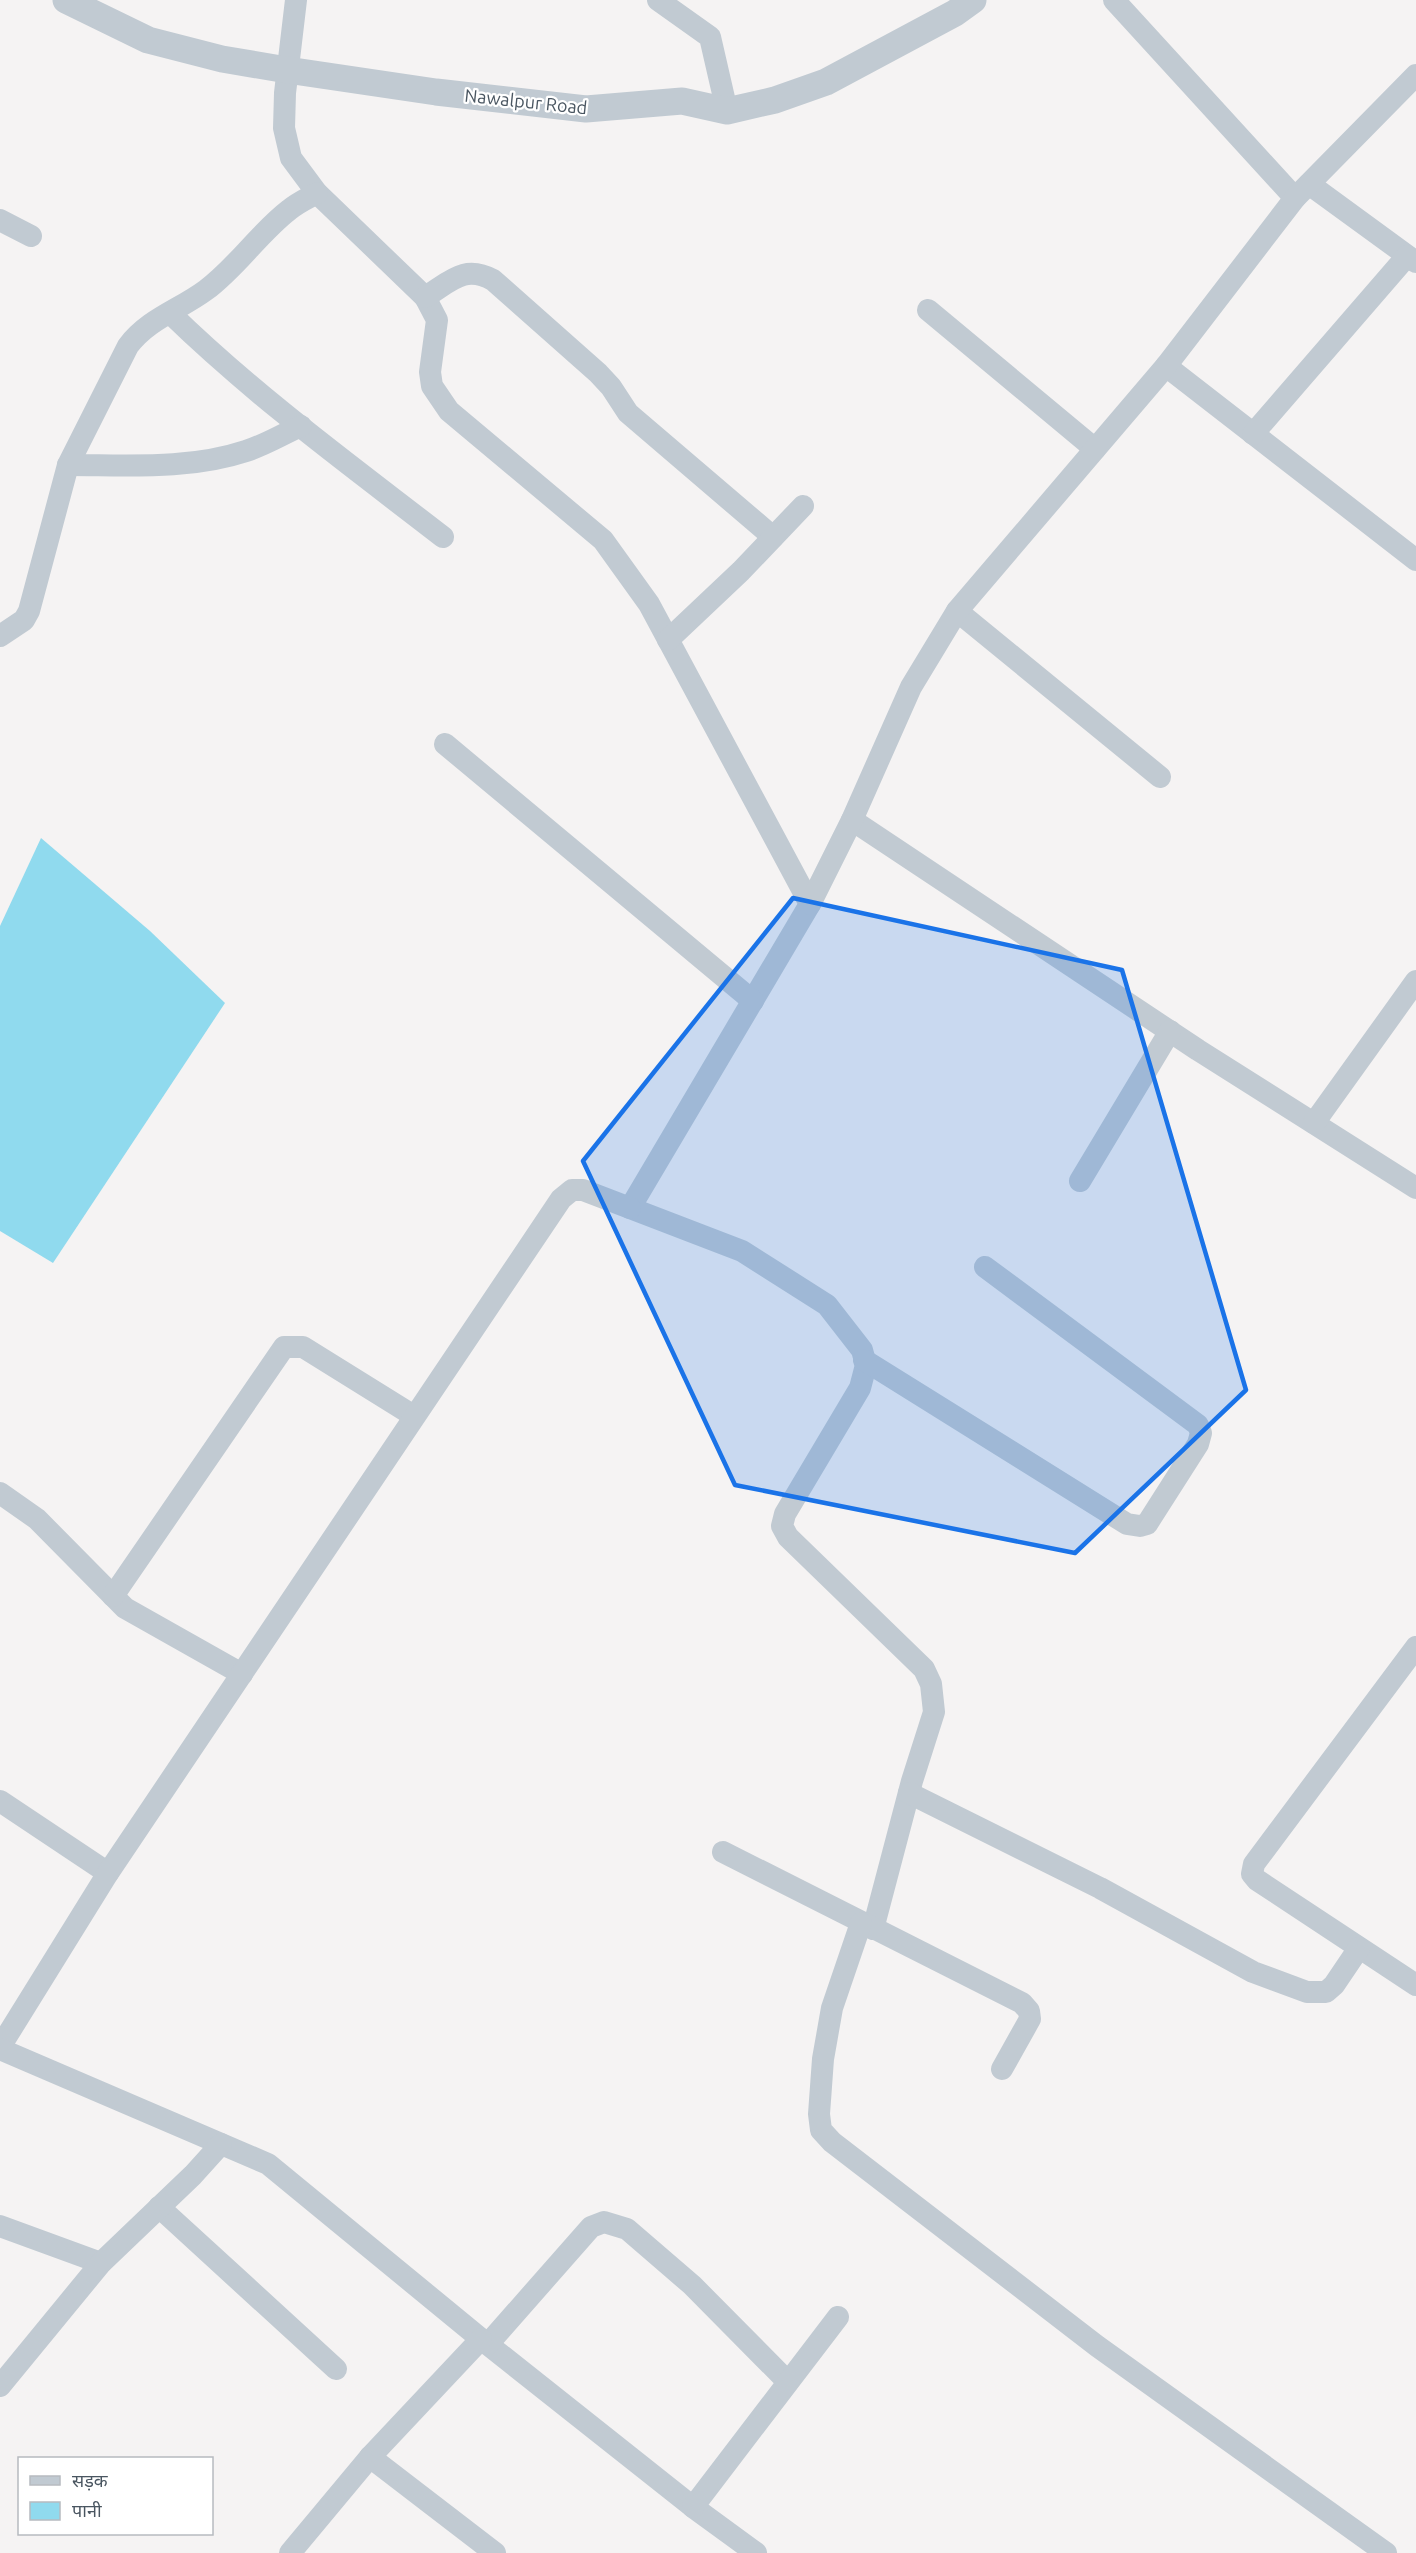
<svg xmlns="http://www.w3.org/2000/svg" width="1416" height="2553" font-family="Ubuntu,'Noto Sans Devanagari',sans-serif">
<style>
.water{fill:#90daee}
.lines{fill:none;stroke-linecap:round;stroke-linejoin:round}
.minor{stroke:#c1cad2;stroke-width:22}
.tertiary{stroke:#c1cad2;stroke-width:27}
.marked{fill:#1a73e8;fill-opacity:0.2;stroke:#1a73e8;stroke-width:4.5;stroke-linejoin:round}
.labels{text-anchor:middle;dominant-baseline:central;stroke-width:4.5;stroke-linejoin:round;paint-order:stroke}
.street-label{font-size:18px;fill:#4a5661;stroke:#fff}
</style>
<rect width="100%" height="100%" fill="#f5f3f3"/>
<polygon class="water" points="41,838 150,931 225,1003 53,1263 0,1231 0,926"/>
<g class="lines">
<g class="minor">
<polyline points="296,0 285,93 284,128 291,158 317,193 425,297 437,320 430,372 432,386 449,411 603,540 649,604 810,904 630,1208 742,1251 827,1305 862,1350 866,1365 860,1388 785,1514 782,1526 788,1537 924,1669 931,1684 934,1712 912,1781 873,1929"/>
<polyline points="658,0 710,37 727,111"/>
<polyline points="1114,0 1295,198"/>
<polyline points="1309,184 1416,262"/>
<polyline points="0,220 31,236"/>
<path d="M425,297c25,-15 39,-33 68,-17l105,93 13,14 17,26 145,124"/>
<polyline points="928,310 1095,449"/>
<path d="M170,313c84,82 180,152 273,224"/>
<polyline points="1166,366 1416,560"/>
<polyline points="1253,434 1407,256"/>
<path d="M68,465c59,0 121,5 178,-14 19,-6 37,-17 55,-25"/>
<polyline points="957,611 1160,777"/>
<path d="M0,636l24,-16 5,-9 39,-146 60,-119c20,-27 51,-36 78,-56 31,-23 53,-57 83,-80 8,-7 19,-12 28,-17"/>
<polyline points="668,640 741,571 803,506"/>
<polyline points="445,744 753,1001"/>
<polyline points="852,820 1198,1050 1416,1188"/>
<polyline points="810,904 852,820 911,687 957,611 1166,366 1295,198 1416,75"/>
<polyline points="1314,1123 1416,981"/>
<polyline points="1080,1181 1170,1031"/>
<polyline points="864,1360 1127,1524 1140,1526 1147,1524 1198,1444 1201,1433 1198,1425 985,1267"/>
<polyline points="0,1493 37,1519 125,1608 242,1674"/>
<polyline points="113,1596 284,1347 303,1347 414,1416"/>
<polyline points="1416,1647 1254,1864 1252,1874 1257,1880 1416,1985"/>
<polyline points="909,1793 1100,1888 1253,1972 1307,1992 1326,1992 1334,1985 1359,1948"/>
<polyline points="0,1801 108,1873"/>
<polyline points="723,1852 1022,2003 1029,2011 1030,2019 1002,2069"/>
<polyline points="861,1923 832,2008 823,2059 819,2114 821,2130 832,2142 1097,2346 1386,2553"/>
<polyline points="0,2047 108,1873 561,1199 572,1190 583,1190 630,1208"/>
<polyline points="0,2049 268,2164 481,2339 693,2507 756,2553"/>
<polyline points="159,2207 336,2369"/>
<polyline points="0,2226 101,2263"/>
<polyline points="488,2344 591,2227 604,2222 627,2229 692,2285 788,2382"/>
<polyline points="0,2386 101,2263 193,2175 221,2144"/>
<polyline points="370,2457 495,2553"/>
<polyline points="693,2507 838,2317"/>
<polyline points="290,2553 370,2457 481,2339"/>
</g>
<polyline class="tertiary" points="66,0 148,40 222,59 287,70 436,92 586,109 682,101 727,111 775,100 826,82 955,13 973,0"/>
</g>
<path class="marked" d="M793,898l329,72 124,420 -171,163 -340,-68 -152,-324z"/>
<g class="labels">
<g class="street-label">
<text transform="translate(526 101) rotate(6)">Nawalpur Road</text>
</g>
</g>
<rect x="18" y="2457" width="195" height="78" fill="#ffffff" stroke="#b7bbc0" stroke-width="1.5"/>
<rect x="30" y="2476" width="30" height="9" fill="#c1cad2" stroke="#b7bbc0" stroke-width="1.5"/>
<text x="72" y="2487" font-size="18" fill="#4a5661">सड़क</text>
<rect x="30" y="2502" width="30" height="18" fill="#90daee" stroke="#b7bbc0" stroke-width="1.5"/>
<text x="72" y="2517" font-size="18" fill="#4a5661">पानी</text>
</svg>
